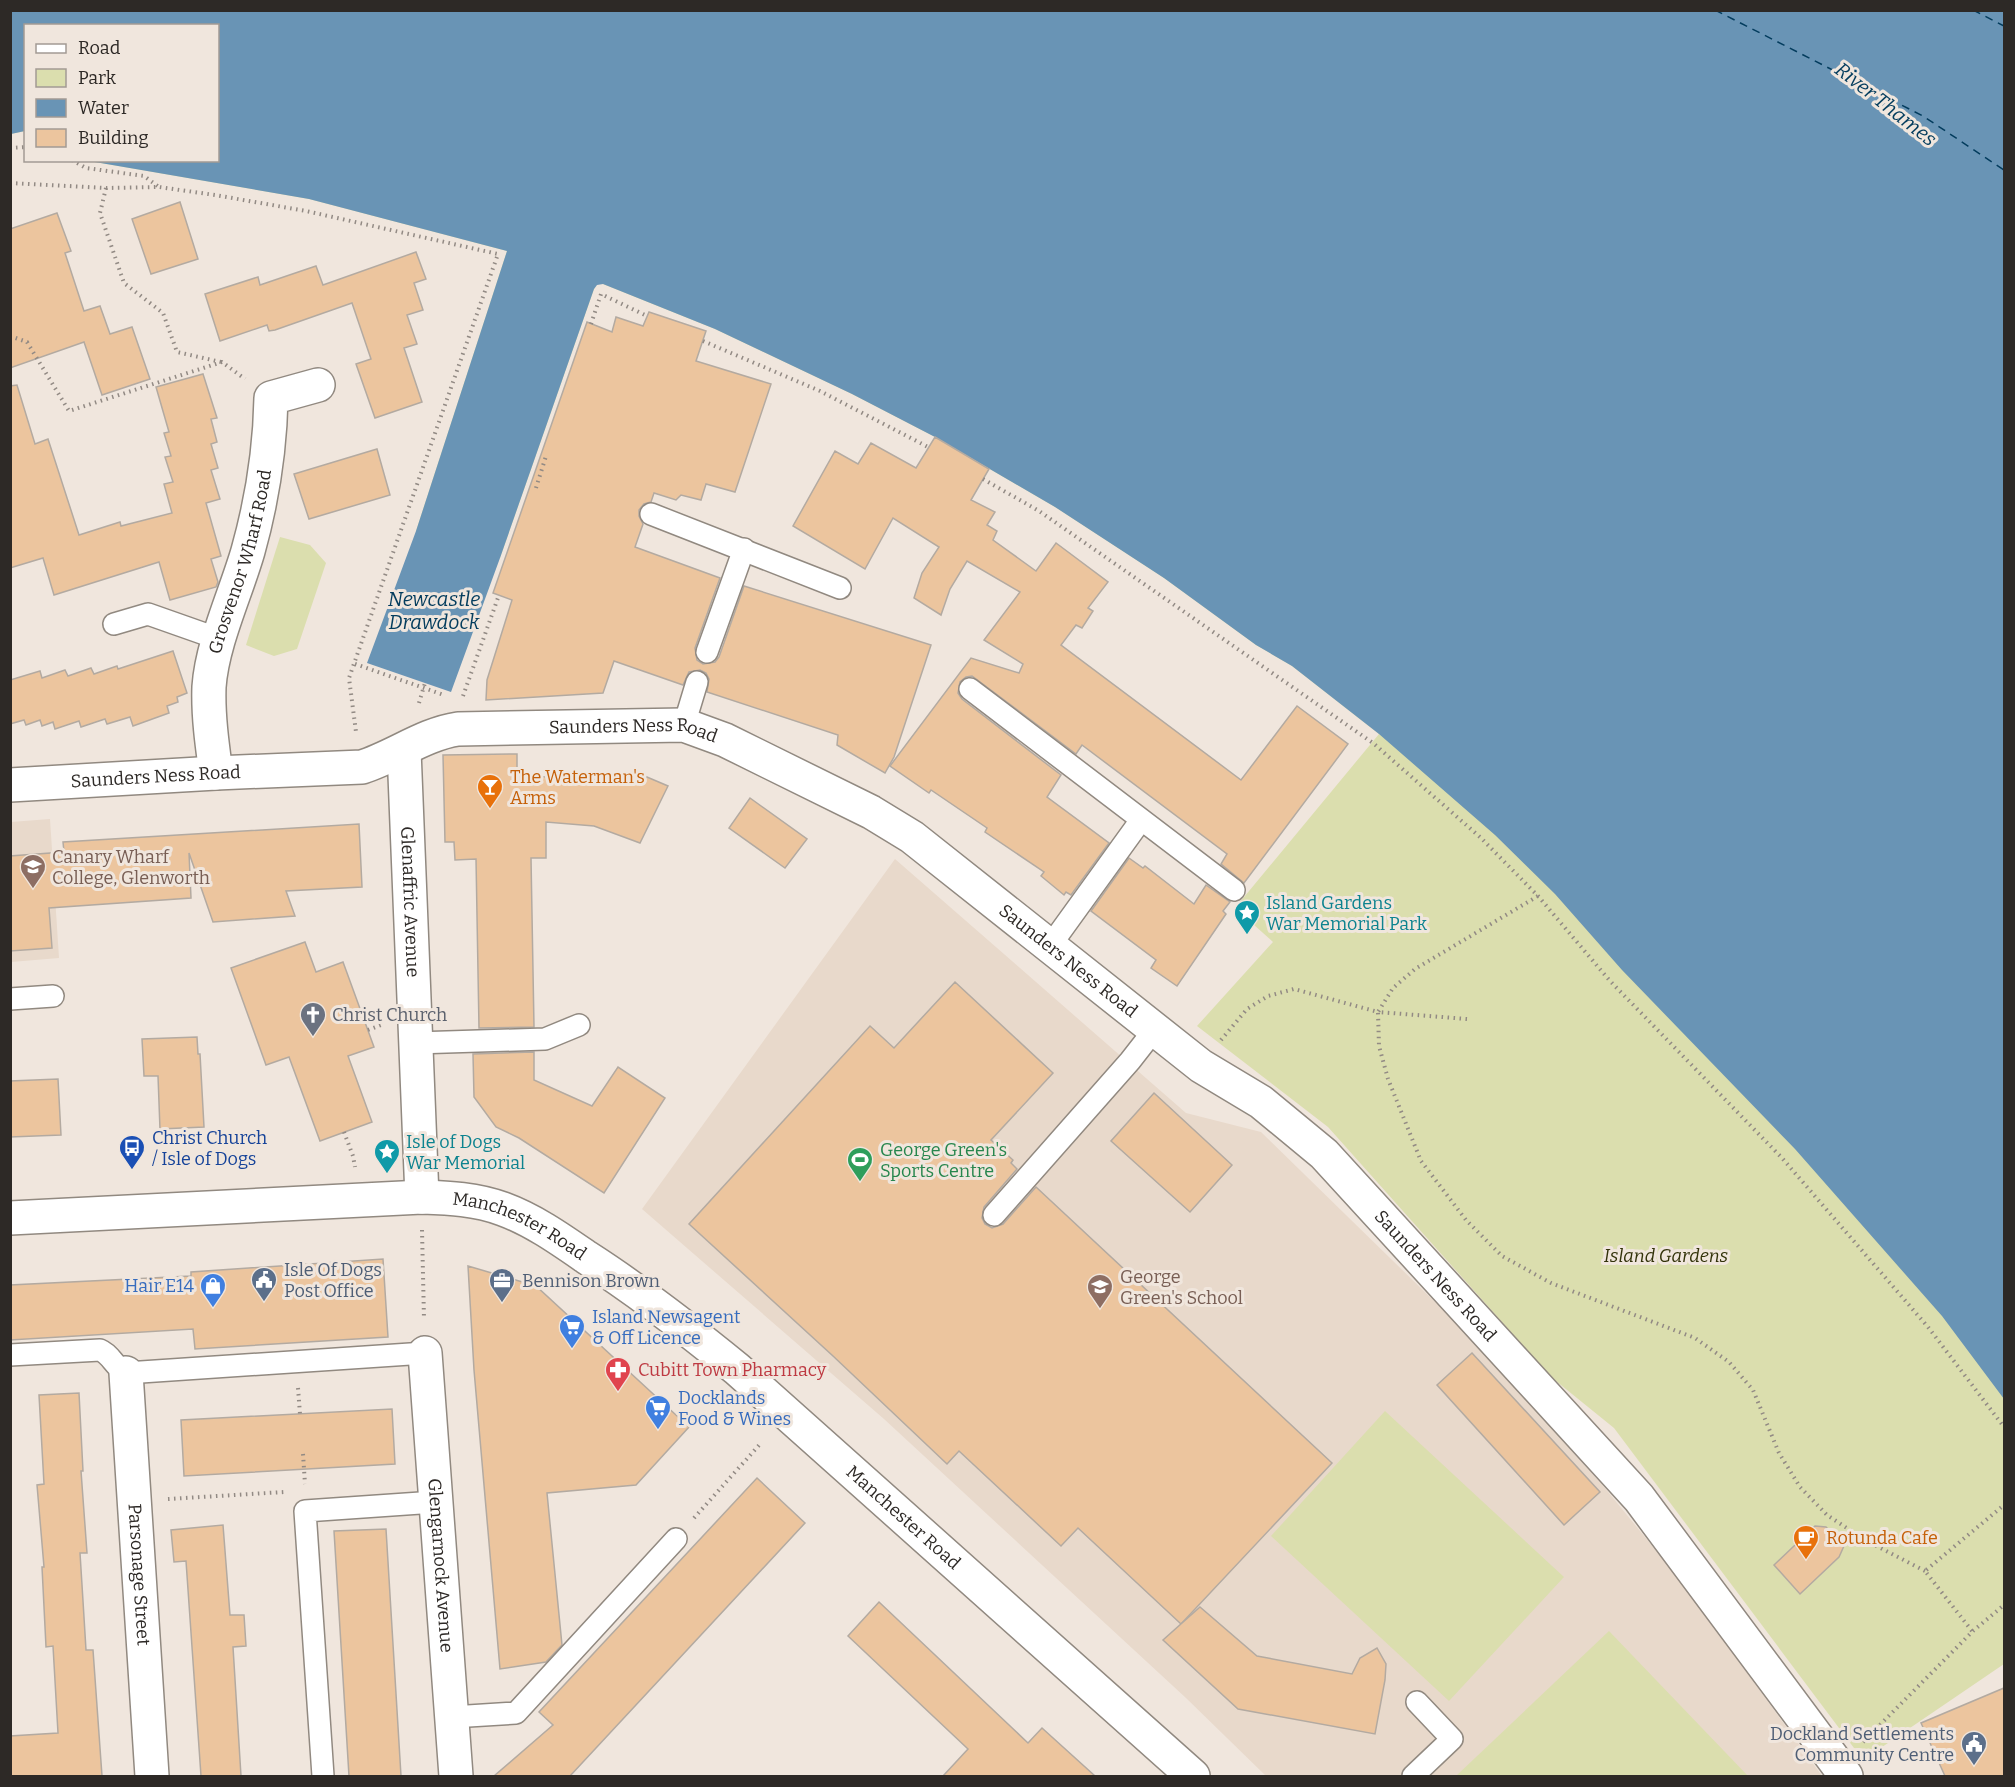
<svg xmlns="http://www.w3.org/2000/svg" width="2015" height="1787" font-family="Bitter,serif">
<style>
.built{fill:#e8d9cb}
.green{fill:#dbdeae}
.water{fill:#6994b5}
.lines{fill:none;stroke-linecap:round;stroke-linejoin:round}
.ferry{stroke:#033c5d;stroke-width:1.5;stroke-dasharray:8 6;stroke-linecap:butt}
.building{fill:#ecc59e;stroke:#b3aaa1;stroke-width:1.5}
.lane-casing{stroke:#918980;stroke-width:24}
.street-casing{stroke:#918980;stroke-width:36}
.primary-casing{stroke:#918980;stroke-width:36}
.path{stroke:#928a84;stroke-width:4;stroke-dasharray:1.5 4.5;stroke-linecap:butt}
.lane{stroke:#fff;stroke-width:21}
.street{stroke:#fff;stroke-width:33}
.primary{stroke:#fff;stroke-width:33}
.labels{text-anchor:middle;dominant-baseline:central;stroke-width:6;stroke-linejoin:round;paint-order:stroke}
.street-label{font-size:18px;fill:#2d2926;stroke:#f0e6dd}
.food-label{font-size:18px;fill:#c56008;stroke:#f0e6dd;text-anchor:start}
.education-label{font-size:18px;fill:#785e54;stroke:#f0e6dd;text-anchor:start}
.culture-label{font-size:18px;fill:#0d838f;stroke:#f0e6dd;text-anchor:start}
.worship-label{font-size:18px;fill:#5b616d;stroke:#f0e6dd;text-anchor:start}
.transit-label{font-size:18px;fill:#164399;stroke:#f0e6dd;text-anchor:start}
.leisure-label{font-size:18px;fill:#27864d;stroke:#f0e6dd;text-anchor:start}
.park-label{font-size:18px;font-style:italic;fill:#323209;stroke:#f0e6dd}
.service-label{font-size:18px;fill:#4e5e75;stroke:#f0e6dd;text-anchor:start}
.shop-label{font-size:18px;fill:#366cbe;stroke:#f0e6dd;text-anchor:start}
.health-label{font-size:18px;fill:#be3a42;stroke:#f0e6dd;text-anchor:start}
.water-label{font-size:20px;font-style:italic;fill:#033c5d;stroke:#f0e6dd}
</style>
<rect width="100%" height="100%" fill="#f0e6dd"/>
<g class="built">
<polygon points="50,819 59,958 11,962 11,822"/>
<polygon points="895,859 1186,1113 1261,1132 1477,1343 1604,1487 1676,1575 1822,1776 1266,1776 1186,1698 884,1419 642,1209"/>
</g>
<g class="green">
<polygon points="477,10 2004,1186 2004,1664 1863,1760 1614,1428 1551,1377 1328,1127 1197,1026 1273,942 1235,908 1379,734 1292,666 1256,645 1164,578 1055,507 935,437 852,394 715,329 603,284 597,284 594,289 500,558 416,531 507,251 309,199 89,161 218,160 218,26 26,26 25,131 11,134 10,11"/>
<polygon points="280,537 310,545 326,563 297,649 274,656 246,645"/>
<polygon points="1385,1411 1564,1577 1449,1701 1271,1536"/>
<polygon points="1609,1631 1748,1776 1456,1776"/>
</g>
<polygon class="water" points="10,11 2004,11 2004,1399 1942,1316 1795,1149 1622,970 1555,894 1495,835 1379,734 1292,666 1256,645 1164,578 1055,507 935,437 852,394 715,329 603,284 597,285 594,289 500,558 451,692 367,663 416,531 507,251 309,199 89,161 218,160 218,26 26,26 25,131 11,134"/>
<g class="lines">
<g class="ferry">
<polyline points="1715,10 1923,116 2004,170"/>
<polyline points="1973,10 2004,26"/>
</g>
</g>
<g class="building">
<polygon points="180,202 198,259 151,274 132,219"/>
<polygon points="57,213 71,251 65,253 84,311 100,306 110,334 132,327 150,379 102,395 84,342 10,368 10,229"/>
<polygon points="416,252 426,279 414,283 423,310 407,315 417,344 404,348 422,402 375,418 356,364 371,359 352,303 275,330 269,331 267,325 220,341 205,294 258,277 260,285 316,266 323,285"/>
<polygon points="649,312 706,331 696,361 771,384 735,492 706,484 701,500 681,495 676,500 654,493 651,502 644,504 639,510 639,516 643,524 635,547 720,578 695,648 697,660 703,664 715,662 719,657 744,586 931,645 894,757 885,773 837,745 838,735 707,692 709,679 706,673 700,670 689,672 683,685 614,661 603,693 486,700 487,680 512,600 493,593 587,322 612,332 616,317 643,326"/>
<polygon points="203,374 217,418 211,419 217,442 211,444 218,468 211,470 220,499 206,503 221,556 211,559 218,582 216,587 170,600 159,562 54,595 43,558 10,568 10,386 17,385 35,444 48,439 79,535 120,522 121,526 172,513 164,484 173,482 165,457 171,456 164,433 169,432 156,387"/>
<polygon points="935,437 989,469 971,500 995,512 987,525 997,531 993,540 1036,571 1056,543 1108,582 1088,608 1093,611 1082,628 1076,625 1061,645 1241,780 1297,706 1348,744 1244,883 1221,864 1227,854 1082,745 1076,754 972,676 966,677 960,682 958,693 962,699 1061,775 1047,797 1109,843 1071,895 1066,892 1064,895 1041,876 1044,872 985,832 987,828 931,790 929,793 890,766 971,658 1019,673 1023,664 984,640 1020,592 967,561 950,589 941,615 914,598 922,573 939,547 893,518 865,569 793,526 835,451 858,464 871,443 916,468"/>
<polygon points="377,449 390,495 309,519 294,474"/>
<polygon points="173,651 187,693 177,697 178,702 167,706 169,713 133,726 130,717 107,724 105,719 81,727 79,721 55,729 53,722 42,726 40,720 26,725 24,720 10,724 10,680 40,671 42,678 65,670 68,676 91,668 94,674 117,666 118,669"/>
<polygon points="517,754 517,776 584,778 585,775 611,780 611,775 638,782 640,774 668,786 640,843 594,826 546,822 546,858 531,858 534,1027 479,1028 476,859 455,860 454,842 445,842 443,755"/>
<polygon points="750,798 807,839 785,868 729,828"/>
<polygon points="359,824 362,887 286,891 295,916 213,922 189,853 191,898 49,908 52,948 10,951 10,856 64,852 63,842"/>
<polygon points="1129,858 1143,868 1145,866 1194,904 1206,885 1230,902 1223,911 1226,914 1177,986 1151,968 1156,960 1091,911"/>
<polygon points="305,942 316,972 343,962 374,1047 348,1056 372,1122 320,1141 289,1057 266,1065 231,968"/>
<polygon points="955,982 1053,1073 991,1140 1013,1160 1011,1163 1017,1169 984,1207 982,1218 985,1224 992,1228 1003,1224 1036,1187 1332,1463 1181,1624 1078,1528 1061,1546 959,1451 947,1464 833,1356 689,1224 870,1026 894,1048"/>
<polygon points="197,1037 198,1054 200,1054 204,1127 160,1129 158,1076 144,1076 142,1039"/>
<polygon points="534,1052 534,1080 592,1106 618,1067 665,1098 604,1193 519,1138 496,1127 474,1097 473,1054"/>
<polygon points="58,1079 61,1135 10,1137 10,1081"/>
<polygon points="1154,1093 1232,1165 1190,1212 1111,1141"/>
<polygon points="383,1259 388,1337 195,1349 193,1329 10,1340 10,1285 191,1276 191,1272"/>
<polygon points="468,1266 536,1286 689,1427 636,1485 547,1493 562,1645 546,1662 500,1669 474,1370"/>
<polygon points="1472,1353 1600,1492 1564,1525 1437,1385"/>
<polygon points="79,1393 83,1471 81,1471 87,1553 80,1553 83,1601 86,1650 93,1650 102,1776 10,1776 10,1736 58,1733 53,1646 46,1647 42,1567 44,1567 37,1485 44,1484 39,1395"/>
<polygon points="392,1409 395,1464 184,1476 181,1420"/>
<polygon points="757,1478 805,1523 570,1776 494,1776 553,1725 539,1712"/>
<polygon points="223,1525 230,1615 244,1615 246,1646 233,1647 241,1776 201,1776 186,1561 174,1562 171,1530"/>
<polygon points="1815,1526 1826,1527 1844,1546 1839,1557 1800,1594 1774,1565"/>
<polygon points="386,1529 401,1776 349,1776 334,1531"/>
<polygon points="879,1602 1028,1743 1042,1728 1095,1776 943,1776 968,1749 848,1636"/>
<polygon points="1200,1607 1257,1656 1352,1674 1360,1658 1377,1648 1386,1664 1385,1680 1375,1734 1238,1709 1163,1640"/>
<polygon points="2004,1688 2004,1776 1945,1776 1921,1723"/>
</g>
<g class="lines">
<defs>
<g id="lane">
<polyline points="651,514 840,588"/>
<polyline points="114,624 148,614 219,639"/>
<polyline points="707,652 744,549"/>
<polyline points="970,689 1234,890"/>
<polyline points="684,725 697,682"/>
<polyline points="1050,946 1141,820"/>
<polyline points="10,999 53,996"/>
<polyline points="415,1043 545,1039 579,1025"/>
<polyline points="994,1215 1130,1061 1155,1029"/>
<path d="M10,1355l90,-5c12,5 13,16 26,23l299,-20"/>
<polyline points="452,1717 516,1713 676,1539"/>
<polyline points="323,1776 305,1511 435,1502"/>
<polyline points="1413,1776 1452,1739 1417,1702"/>
</g>
<g id="street">
<path id="s1" d="M404,750l18,447"/>
<path id="s2" d="M216,773c-4,-29 -8,-58 -7,-86 3,-44 27,-94 39,-136 14,-50 22,-101 23,-153l47,-13"/>
<path id="s3" d="M10,785l206,-12 146,-6c32,-10 62,-33 96,-38l226,-4 41,15 146,72 41,25 289,229 60,36 63,52 315,344 207,278"/>
<path id="s4" d="M425,1353l31,423"/>
<path id="s5" d="M126,1373l26,403"/>
</g>
<g id="primary">
<path id="s6" d="M10,1218l412,-21c27,1 54,2 81,12 30,11 57,30 83,48 53,34 102,72 151,112l456,407"/>
</g>
</defs>
<use href="#lane" class="lane-casing"/>
<use href="#street" class="street-casing"/>
<use href="#primary" class="primary-casing"/>
<g class="path">
<polyline points="10,148 26,147"/>
<polyline points="72,160 86,168 144,176 159,187"/>
<polyline points="10,183 106,188 159,187 215,195 306,211 498,254 349,678 356,732"/>
<polyline points="106,188 100,213 124,283 163,313 177,352 221,362"/>
<polyline points="591,324 601,294 647,316"/>
<polyline points="10,336 27,342 69,411 222,362 245,379"/>
<polyline points="703,341 820,391 928,447"/>
<polyline points="983,479 1039,511 1373,743 1481,838 1538,896 1610,981 1782,1158 1928,1327 2004,1427"/>
<polyline points="536,488 546,456"/>
<polyline points="355,664 444,695"/>
<polyline points="463,696 499,595"/>
<polyline points="419,703 425,683"/>
<polyline points="1467,1019 1378,1012 1393,988 1415,969 1538,896"/>
<polyline points="368,1030 381,1025"/>
<polyline points="1221,1040 1247,1009 1268,996 1294,989 1378,1012 1379,1046 1388,1079 1421,1161 1466,1220 1502,1256 1551,1283 1695,1338 1729,1362 1753,1390 1779,1453 1800,1487 1827,1515 1865,1540 1925,1571"/>
<polyline points="344,1132 353,1156 355,1167"/>
<polyline points="422,1230 424,1319"/>
<polyline points="298,1388 300,1414"/>
<polyline points="303,1454 305,1484"/>
<polyline points="168,1499 284,1492"/>
<polyline points="694,1518 761,1443"/>
<polyline points="1972,1631 1925,1571 2004,1505"/>
<polyline points="1863,1742 1973,1631 2004,1605"/>
</g>
<use href="#lane" class="lane"/>
<use href="#street" class="street"/>
<use href="#primary" class="primary"/>
</g>
<defs>
<symbol id="bar-pin" viewBox="-11 -11 22 30"><path d="M0 17L-7.5 6A9.5 9.5 0 1 1 7.5 6Z" fill="#e8710a" stroke="#f0e6dd"/><path d="M-6-5H6L.8 .8V4.5H3.5V6h-7V4.5H-.8V.8Z" fill="#fff"/></symbol>
<symbol id="school-pin" viewBox="-11 -11 22 30"><path d="M0 17L-7.5 6A9.5 9.5 0 1 1 7.5 6Z" fill="#8d6e63" stroke="#f0e6dd"/><path d="M0-5L7-2L0 1L-7-2ZM-4 1L0 2.5L4 1V4Q0 6-4 4Z" fill="#fff"/></symbol>
<symbol id="sight-pin" viewBox="-11 -11 22 30"><path d="M0 17L-7.5 6A9.5 9.5 0 1 1 7.5 6Z" fill="#0f9aa8" stroke="#f0e6dd"/><path d="M0-6L1.8-2.2L6-1.7L2.9 1.2L3.7 5.4L0 3.3L-3.7 5.4L-2.9 1.2L-6-1.7L-1.8-2.2Z" fill="#fff"/></symbol>
<symbol id="church-pin" viewBox="-11 -11 22 30"><path d="M0 17L-7.5 6A9.5 9.5 0 1 1 7.5 6Z" fill="#6b7280" stroke="#f0e6dd"/><path d="M-1.2-6h2.4v3.5h3.3v2.4h-3.3V6h-2.4V-.1h-3.3v-2.4h3.3Z" fill="#fff"/></symbol>
<symbol id="bus-pin" viewBox="-11 -11 22 30"><path d="M0 17L-7.5 6A9.5 9.5 0 1 1 7.5 6Z" fill="#1a4fb4" stroke="#f0e6dd"/><path d="M-5-6H5V4H4V6H2V4H-2V6H-4V4H-5ZM-3.5-4V0h7V-4ZM-3.5 1.2v1.5H-2V1.2ZM2 1.2v1.5H3.5V1.2Z" fill="#fff"/></symbol>
<symbol id="stadium-pin" viewBox="-11 -11 22 30"><path d="M0 17L-7.5 6A9.5 9.5 0 1 1 7.5 6Z" fill="#2e9e5b" stroke="#f0e6dd"/><path d="M0-5a6.5 5 0 1 0 0 10a6.5 5 0 1 0 0-10ZM-3.5-1.8h7v3.6h-7Z" fill="#fff"/></symbol>
<symbol id="civic-pin" viewBox="-11 -11 22 30"><path d="M0 17L-7.5 6A9.5 9.5 0 1 1 7.5 6Z" fill="#5c6f8a" stroke="#f0e6dd"/><path d="M-.6-6.5H3V-4.5H.6V-3L4-1V1h2V6H-6V1h2V-1L-.6-3ZM-1.2 2.5V6h2.4V2.5Z" fill="#fff"/></symbol>
<symbol id="office-pin" viewBox="-11 -11 22 30"><path d="M0 17L-7.5 6A9.5 9.5 0 1 1 7.5 6Z" fill="#5c6f8a" stroke="#f0e6dd"/><path d="M-6-3h4V-5.5h4V-3h4V5H-6ZM-1-4.5V-3h2v-1.5ZM-6 0V1H6V0Z" fill="#fff"/></symbol>
<symbol id="shop-pin" viewBox="-11 -11 22 30"><path d="M0 17L-7.5 6A9.5 9.5 0 1 1 7.5 6Z" fill="#3f7fe0" stroke="#f0e6dd"/><path d="M-5-2.5h2.3a2.7 3.5 0 0 1 5.4 0H5L5.5 6h-11ZM-1.5-2.5h3a1.5 2.3 0 0 0-3 0Z" fill="#fff"/></symbol>
<symbol id="supermarket-pin" viewBox="-11 -11 22 30"><path d="M0 17L-7.5 6A9.5 9.5 0 1 1 7.5 6Z" fill="#3f7fe0" stroke="#f0e6dd"/><path d="M-6-5.5h2.5l.6 2H6L4.5 2H-2.5L-4.4-4H-6ZM-1.5 3.2a1.3 1.3 0 1 0 .1 0ZM3 3.2a1.3 1.3 0 1 0 .1 0Z" fill="#fff"/></symbol>
<symbol id="pharmacy-pin" viewBox="-11 -11 22 30"><path d="M0 17L-7.5 6A9.5 9.5 0 1 1 7.5 6Z" fill="#e0444e" stroke="#f0e6dd"/><path d="M-2-6h4v4h4v4h-4v4h-4v-4h-4v-4h4Z" fill="#fff"/></symbol>
<symbol id="cafe-pin" viewBox="-11 -11 22 30"><path d="M0 17L-7.5 6A9.5 9.5 0 1 1 7.5 6Z" fill="#e8710a" stroke="#f0e6dd"/><path d="M-5.5-4.5H6V0H3Q3 3.5 0 3.5H-2.5Q-5.5 3.5-5.5 0ZM3-3.2v2h1.7v-2ZM-6 4.5H4V6H-6Z" fill="#fff"/></symbol>
</defs>
<g fill-rule="evenodd">
<use href="#bar-pin" x="475" y="772" width="30" height="40"/>
<use href="#school-pin" x="18" y="852" width="30" height="40"/>
<use href="#sight-pin" x="1232" y="898" width="30" height="40"/>
<use href="#church-pin" x="298" y="1000" width="30" height="40"/>
<use href="#bus-pin" x="117" y="1133" width="30" height="40"/>
<use href="#sight-pin" x="372" y="1137" width="30" height="40"/>
<use href="#stadium-pin" x="845" y="1145" width="30" height="40"/>
<use href="#civic-pin" x="249" y="1265" width="30" height="40"/>
<use href="#office-pin" x="487" y="1266" width="30" height="40"/>
<use href="#shop-pin" x="198" y="1271" width="30" height="40"/>
<use href="#school-pin" x="1085" y="1272" width="30" height="40"/>
<use href="#supermarket-pin" x="557" y="1312" width="30" height="40"/>
<use href="#pharmacy-pin" x="603" y="1355" width="30" height="40"/>
<use href="#supermarket-pin" x="643" y="1393" width="30" height="40"/>
<use href="#cafe-pin" x="1791" y="1523" width="30" height="40"/>
<use href="#civic-pin" x="1959" y="1729" width="30" height="40"/>
</g>
<g class="labels">
<g class="street-label">
<text stroke="none"><textPath href="#s2" startOffset="216">Grosvenor Wharf Road</textPath></text>
<text stroke="none"><textPath href="#s3" startOffset="632">Saunders Ness Road</textPath></text>
<text stroke="none"><textPath href="#s3" startOffset="146">Saunders Ness Road</textPath></text>
<text stroke="none"><textPath href="#s1" startOffset="152">Glenaffric Avenue</textPath></text>
<text stroke="none"><textPath href="#s3" startOffset="1136">Saunders Ness Road</textPath></text>
<text stroke="none"><textPath href="#s6" startOffset="516">Manchester Road</textPath></text>
<text stroke="none"><textPath href="#s3" startOffset="1622">Saunders Ness Road</textPath></text>
<text stroke="none"><textPath href="#s6" startOffset="1002">Manchester Road</textPath></text>
<text stroke="none"><textPath href="#s4" startOffset="213">Glengarnock Avenue</textPath></text>
<text stroke="none"><textPath href="#s5" startOffset="202">Parsonage Street</textPath></text>
</g>
<g class="food-label">
<text x="510" y="777">The Waterman's<tspan x="510" dy="21">Arms</tspan></text>
<text x="1826" y="1538">Rotunda Cafe</text>
</g>
<g class="education-label">
<text x="52" y="857">Canary Wharf<tspan x="52" dy="21">College, Glenworth</tspan></text>
<text x="1120" y="1277">George<tspan x="1120" dy="21">Green's School</tspan></text>
</g>
<g class="culture-label">
<text x="1266" y="903">Island Gardens<tspan x="1266" dy="21">War Memorial Park</tspan></text>
<text x="406" y="1142">Isle of Dogs<tspan x="406" dy="21">War Memorial</tspan></text>
</g>
<g class="worship-label">
<text x="332" y="1015">Christ Church</text>
</g>
<g class="transit-label">
<text x="152" y="1138">Christ Church<tspan x="152" dy="21">/ Isle of Dogs</tspan></text>
</g>
<g class="leisure-label">
<text x="880" y="1150">George Green's<tspan x="880" dy="21">Sports Centre</tspan></text>
</g>
<g class="park-label">
<text x="1666" y="1256">Island Gardens</text>
</g>
<g class="service-label">
<text x="284" y="1270">Isle Of Dogs<tspan x="284" dy="21">Post Office</tspan></text>
<text x="522" y="1281">Bennison Brown</text>
<text x="1954" y="1734" text-anchor="end">Dockland Settlements<tspan x="1954" dy="21">Community Centre</tspan></text>
</g>
<g class="shop-label">
<text x="194" y="1286" text-anchor="end">Hair E14</text>
<text x="592" y="1317">Island Newsagent<tspan x="592" dy="21">&amp; Off Licence</tspan></text>
<text x="678" y="1398">Docklands<tspan x="678" dy="21">Food &amp; Wines</tspan></text>
</g>
<g class="health-label">
<text x="638" y="1370">Cubitt Town Pharmacy</text>
</g>
<g class="water-label">
<text transform="translate(1886 104) rotate(38)">River Thames</text>
<text x="434" y="599">Newcastle<tspan x="434" dy="23">Drawdock</tspan></text>
</g>
</g>
<rect width="2015" height="1787" fill="none" stroke="#2d2926" stroke-width="24"/>
<rect x="24" y="24" width="195" height="138" fill="#f0e6dd" stroke="#a29a94" stroke-width="1.5"/>
<rect x="36" y="44" width="30" height="9" fill="#ffffff" stroke="#a29a94" stroke-width="1.5"/>
<text x="78" y="54" font-size="18" fill="#2d2926">Road</text>
<rect x="36" y="69" width="30" height="18" fill="#dbdeae" stroke="#a29a94" stroke-width="1.5"/>
<text x="78" y="84" font-size="18" fill="#2d2926">Park</text>
<rect x="36" y="99" width="30" height="18" fill="#6994b5" stroke="#a29a94" stroke-width="1.5"/>
<text x="78" y="114" font-size="18" fill="#2d2926">Water</text>
<rect x="36" y="129" width="30" height="18" fill="#ecc59e" stroke="#a29a94" stroke-width="1.5"/>
<text x="78" y="144" font-size="18" fill="#2d2926">Building</text>
</svg>
